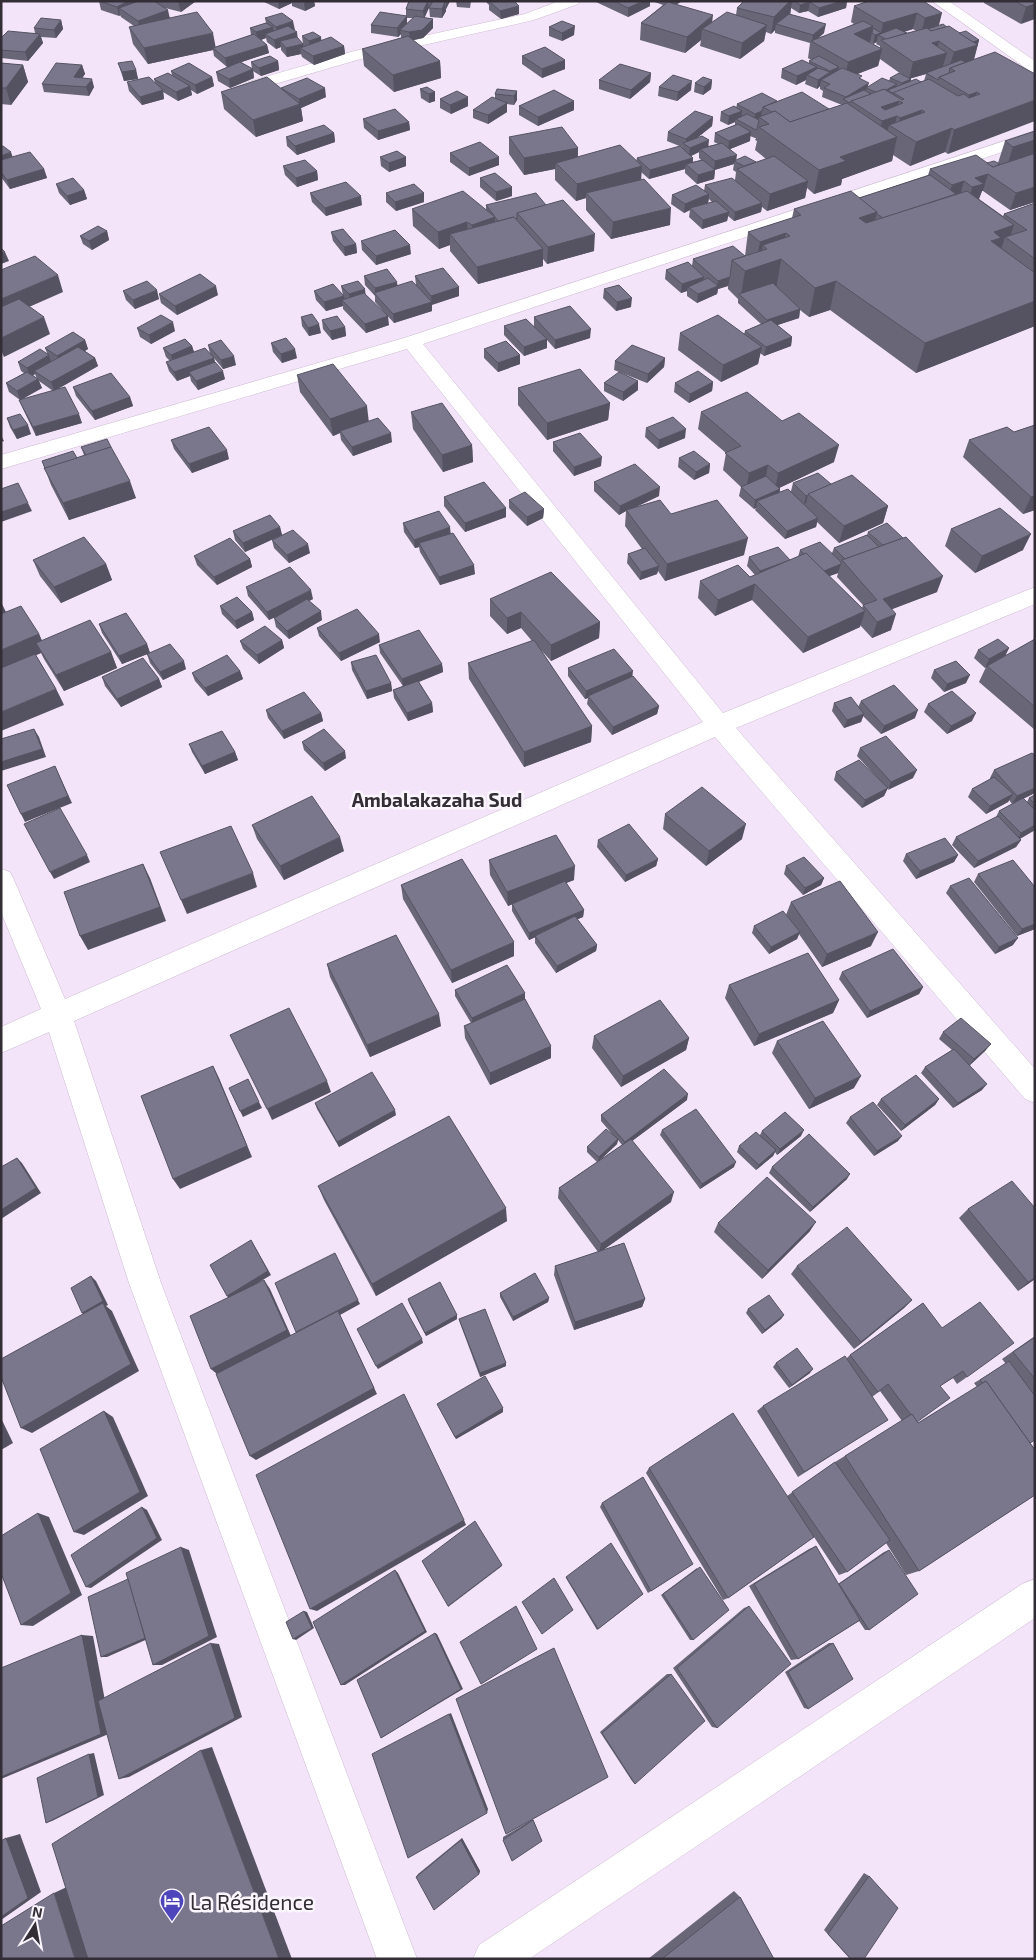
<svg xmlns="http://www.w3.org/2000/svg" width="1036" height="1960" font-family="'Exo 2',sans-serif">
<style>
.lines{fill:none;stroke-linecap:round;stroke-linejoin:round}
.street-casing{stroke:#cbbbd0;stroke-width:1}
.secondary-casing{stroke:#cbbbd0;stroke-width:1}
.street{fill:#fff;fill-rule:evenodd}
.secondary{fill:#fff;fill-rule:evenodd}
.wall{fill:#696678;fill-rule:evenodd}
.shaded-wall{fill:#555362;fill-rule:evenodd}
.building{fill:#7a778c;stroke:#555362;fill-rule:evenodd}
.labels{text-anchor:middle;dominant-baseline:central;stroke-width:5;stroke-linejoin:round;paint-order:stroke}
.neighbourhood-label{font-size:19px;font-weight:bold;fill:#332d35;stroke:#fbf5fd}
.near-poi-label{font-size:21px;fill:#332d35;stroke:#fbf5fd;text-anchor:start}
</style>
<rect width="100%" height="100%" fill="#f4e4f9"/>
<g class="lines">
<defs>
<g id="street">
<polygon points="559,1 580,1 578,4 534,20 357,60 251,91 245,89 243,86 245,83 354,51 525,14"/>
<polygon points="932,1 949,1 1035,61 1035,73 1030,71"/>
<polygon points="1035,131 1035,141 423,344 723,713 1035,587 1035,604 736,728 1035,1069 1035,1103 1025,1099 715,737 74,1021 161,1283 417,1959 377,1959 129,1283 49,1032 1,1053 1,1027 41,1009 1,912 1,869 10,872 14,880 65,999 703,722 407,349 1,469 1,455 404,338"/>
</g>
<polygon id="secondary" points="1035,1579 1035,1618 529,1959 473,1959 479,1945 1022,1584"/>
</defs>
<use href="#street" class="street-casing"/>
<use href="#secondary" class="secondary-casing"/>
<use href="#street" class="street"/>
<use href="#secondary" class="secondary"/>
</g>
<g class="wall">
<polygon points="99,1 196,1 181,12 165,8 170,18 215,47 251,35 250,28 266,23 265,18 295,30 294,30 298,39 303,44 302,36 321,37 321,41 344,46 345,54 314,65 302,57 301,54 287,57 281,50 281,47 276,49 267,42 266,38 261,40 267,45 269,53 241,62 252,69 251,62 278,61 279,70 261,76 253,71 254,78 230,88 218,81 216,72 232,65 227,67 214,56 213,50 148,64 133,44 129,27 134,26 121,17 120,15 119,16 101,10"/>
<polygon points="262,1 314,1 315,6 305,11 292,6 292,3 279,9"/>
<path d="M409,1h41l-4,8v2l-4,7 -12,-1 -1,-10 -5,11 9,1v9l-10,10 -10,2 27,21 1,17 -47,14 -30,-26 -2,-17 39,-11v-4l-3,3 -27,-4v-8l35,-9v-7zM407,18h6l-6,6z"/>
<polygon points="456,1 471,1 470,8 457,7"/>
<polygon points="485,1 515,1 519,14 501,19 489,10 489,5"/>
<polygon points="596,1 650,1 650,6 628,17 596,2"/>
<path d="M652,1h30l-6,4 36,17 24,-7 1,-7 7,-7h103l-1,7 -28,9 -10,-6 -9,2 -8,-5 -1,6 34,19 -7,6 37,-15 -3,-2 3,-16 69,-5 16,25 8,1 12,6 20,7 -5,20 61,14 -87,80 -3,-2 -35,14 -17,-11 -1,6 -50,18 -1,6 -27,9 -7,-6 -2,10 -38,13 -5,-4 -1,5 -27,9 -6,-5 -1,5 -25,8 -13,-12 1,-7 -6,3 -13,-9 1,-9 32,-4 1,-6 30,-5 1,-8 -3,-2 1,-6 -19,6 -1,9 -17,5 -12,-11v-4l-36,10 -8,-7v8l29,45 -59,14 -25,-29v-12l-10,3 -21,-21v-11l-31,6 -15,-21v-17l69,11v9l58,4 1,-3 45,-10v-1l-15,-6 1,-9 45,-15 -1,9 -14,11 11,9 9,-2 -4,-2 1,-9 20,-8v-3l-7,3 -8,-4 1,-9 15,-4 1,-4 40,-3 52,8 13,-4 -20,-8 1,-6 -3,-2v-3l-3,3 -12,-5 1,-4 -10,5 -15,-7 1,-9 27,-6v-2l2,-1 -3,-2 2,-15 -35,-10v-3l-4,4 -5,-2 -2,9 -24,18 -40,-13 1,-6 -16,13 -45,-13 1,-17 22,-18zM913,29l3,2 -9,2 -3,-1zM870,42l3,2 4,-2 -1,2 4,2v2l-10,-5zM880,59l21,15 -11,4 -1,3 -21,6 -12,-13 22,-8zM926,74l-2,7 -3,1 -10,-1v-3zM750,136l5,2h1l-1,2 2,1 -2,9 11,9 -10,3 -20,-2 -6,-11 20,-8zM699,152v6l2,2 -8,2v-4l-2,-2zM709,199l3,3 -4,1z"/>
<polygon points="984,1 1035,1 1021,24 984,3"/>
<polygon points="61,20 63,29 56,38 41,37 43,43 28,61 1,58 1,38 35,33 34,28"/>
<polygon points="549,27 574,35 562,41 549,36"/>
<polygon points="522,56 565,69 542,78 522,64"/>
<polygon points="1,63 23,65 28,82 11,105 1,104"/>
<polygon points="118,63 136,70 138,79 124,81"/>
<polygon points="82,65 85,74 82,78 94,87 89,96 44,92 42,84"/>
<polygon points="171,71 212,77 214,86 197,94 191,90 192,95 178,101 163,92 164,99 142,105 129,91 127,82 155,82 154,79 172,75"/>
<polygon points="651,73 650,82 630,99 599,89 599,80"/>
<polygon points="712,80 711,89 703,95 694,92 695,83"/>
<polygon points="659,87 691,90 677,101 658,96"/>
<polygon points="281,88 326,97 301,108 303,121 256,137 224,109 221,92"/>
<polygon points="420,89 435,92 435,101 429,103 421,98"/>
<polygon points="517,91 517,100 514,105 507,104 507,112 488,124 473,118 473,110 495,98 495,94"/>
<polygon points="440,99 468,106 451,114 440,108"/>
<polygon points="574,101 574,110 538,126 519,115 519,106"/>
<polygon points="363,119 409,122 410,130 378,140 364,128"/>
<polygon points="1035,131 1035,202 1010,210 983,191 982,191 979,199 1003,216 1004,214 1035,203 1035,326 916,373 830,310 809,317 800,310 799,318 777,325 792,337 791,346 764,356 760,353 758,364 721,382 678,350 680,333 744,334 745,331 761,324 738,303 738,299 728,289 728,286 718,289 717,294 697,303 687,296 687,291 681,293 665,279 666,270 692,266 693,259 745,256 748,232 792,218 794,209 859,198 928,175 930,169 987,163 998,163 1005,141"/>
<polygon points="334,133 335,142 297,155 287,146 286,137"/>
<polygon points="1,147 12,157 44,169 47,178 10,189 1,177"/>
<polygon points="450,153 499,157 499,165 469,176 450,162"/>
<polygon points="380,157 406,157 406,166 389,172 381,166"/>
<polygon points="283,166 317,171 318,180 297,187 285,175"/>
<polygon points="480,178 512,196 496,201 480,187"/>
<polygon points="56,184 84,190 87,199 70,205 59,193"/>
<polygon points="310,193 362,205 326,216 312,202"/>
<polygon points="386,193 424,193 424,202 396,211 386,202"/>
<polygon points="486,205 546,205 594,251 547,264 543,259 543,266 478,284 450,251 450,245 439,249 413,226 412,209 486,210"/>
<polygon points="107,231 109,240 92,250 83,244 80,236"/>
<polygon points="331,232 356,244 357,253 345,256 333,241"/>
<polygon points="361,241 411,254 376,265 362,250"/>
<polygon points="364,276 398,285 416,285 415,276 459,287 459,296 432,304 432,311 394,323 375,302 375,296 365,285"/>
<polygon points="341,286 365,294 389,325 366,333 343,309 343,306 326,311 316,300 314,291 343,295"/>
<polygon points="604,289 631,307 616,311 603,298"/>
<polygon points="123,291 159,299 135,309 126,300"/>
<polygon points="159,294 218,295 177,315 161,303"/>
<polygon points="301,317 321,333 309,336 302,326"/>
<polygon points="534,317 590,338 555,349 547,340 547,348 524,356 504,335 504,326 534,326"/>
<polygon points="322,320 345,327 346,336 332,340 323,329"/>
<polygon points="137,328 175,331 151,344 140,337"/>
<path d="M85,340l3,9 -3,2 10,7 3,8 -42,24 26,33 -46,13 -13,-27 -4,-9h1l-11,-8 -3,-9 18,-10 -3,-2 -3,-9 29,-9 -2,-5zM35,374l2,5 -4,-4zM39,381l14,10 -32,9 21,-12z"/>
<polygon points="271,343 297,358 282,363 273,352"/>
<polygon points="208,345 236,365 223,369 214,358 215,362 225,379 198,390 191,381 190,376 177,381 169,371 166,362 170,361 166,357 163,348 192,346 194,352 210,354"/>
<polygon points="484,349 520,364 498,372 484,358"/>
<polygon points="665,358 664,367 647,383 614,370 615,361"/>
<polygon points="297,375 368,421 392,442 353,456 341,440 340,433 333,436 300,392"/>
<polygon points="638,381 638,390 623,401 604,391 604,383"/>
<polygon points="713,382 712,391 689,403 674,392 675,383"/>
<polygon points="73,387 130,397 133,406 95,420 76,396"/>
<polygon points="518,388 610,403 608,420 547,440 518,405"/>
<polygon points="411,412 472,445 473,462 443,472 413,429"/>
<polygon points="701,412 782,421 834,462 779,488 780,492 791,491 793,483 831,484 888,506 883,523 839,543 817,522 816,527 785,539 755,510 756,508 754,509 739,496 741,487 723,470 726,453 698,429"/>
<polygon points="7,418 31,434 17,439 10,427"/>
<polygon points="1035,425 1035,510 1023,514 963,457 969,440 1014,432"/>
<polygon points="646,428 685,438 658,449 645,437"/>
<polygon points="171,440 229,459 192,473 174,449"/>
<polygon points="553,442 601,466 574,476 553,451"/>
<polygon points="81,447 136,498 69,520 51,485 42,461 77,458 84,455"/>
<polygon points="679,458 710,464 709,473 694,480 678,467"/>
<polygon points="594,482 659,496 636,507 671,514 744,555 665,581 658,571 657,574 640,580 627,563 628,554 642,549 625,526 626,511 619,515 594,491"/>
<polygon points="444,497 506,508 506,517 465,532 444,506"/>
<polygon points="509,500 544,509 543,518 527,526 509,508"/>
<polygon points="403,523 451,534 475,574 440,585 420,552 419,547 415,548 404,532"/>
<polygon points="280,527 282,535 310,553 289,563 274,548 272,540 280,536 245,552 235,540 233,531"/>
<polygon points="951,529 1023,550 975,573 945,546"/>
<path d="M868,532l69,60 -45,17 -1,21 -19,8 -12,-13v2l-57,26 -51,-53 -37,16 -17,-18 2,-17 50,-4 5,-2 -8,-9 2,-9 41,3 8,-3 2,-7 32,3 2,-5 33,-13zM838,573l-1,4 26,28 -1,3 -33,-32z"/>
<polygon points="194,556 250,559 252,567 217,585 197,565"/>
<polygon points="33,560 106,564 112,580 61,603 40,576"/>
<polygon points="246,587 313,599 309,601 322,620 289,639 276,627 274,618 275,617 269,620 248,596"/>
<polygon points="490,599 600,622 599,638 551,661 540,649 592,726 591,742 524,767 469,679 468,663 532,641 521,628 507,634 490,616"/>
<polygon points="220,606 252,612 254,620 237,629 222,614"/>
<polygon points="6,612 39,634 42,641 111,652 117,668 64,691 44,659 41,653 36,655 56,689 64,705"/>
<polygon points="99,624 147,644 150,653 186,669 163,680 150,663 147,654 150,653 122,664 102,633"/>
<polygon points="317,628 380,642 341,661 319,636"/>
<polygon points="1035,639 1035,730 979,682 986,667 985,668 974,658 978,650 1009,648 1005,656"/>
<polygon points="282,640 284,648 259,664 243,649 240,641"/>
<polygon points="379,645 442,664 443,672 419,682 432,703 433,712 408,721 394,698 393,690 403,686 380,653"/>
<polygon points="351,662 391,683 392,691 367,699 352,670"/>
<polygon points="568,668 632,677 659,706 657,714 612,735 587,704 588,698 585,699 568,676"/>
<polygon points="934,670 966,683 944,692 931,678"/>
<polygon points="240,671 243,679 208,696 195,681 192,673"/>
<polygon points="102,677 159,679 162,687 121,707 105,686"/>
<polygon points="861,701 915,718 881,734 863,716 861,722 844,728 832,711 834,703 858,707"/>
<polygon points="928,704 972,721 947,734 924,712"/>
<polygon points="266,710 321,713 323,721 284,739 268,718"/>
<polygon points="302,742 346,758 325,771 304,750"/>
<polygon points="189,744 235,752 238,760 205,774 192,752"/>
<polygon points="860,748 913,778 887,789 884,796 862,808 834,780 836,772 879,780 857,756"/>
<polygon points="1035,755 1035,793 1023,799 1027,802 1029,798 1035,795 1035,830 1020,839 1021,840 1016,847 974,868 952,845 956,837 996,817 999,811 1012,804 1009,800 1008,802 986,814 968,797 972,789 990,779 990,778 994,770"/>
<polygon points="665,814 742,839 706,866 663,829"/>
<polygon points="252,825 344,851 284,880 257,839"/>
<polygon points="598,840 658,859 656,866 625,882 597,847"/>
<polygon points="906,854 958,855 954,862 916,879 903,861"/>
<polygon points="489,860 574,880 566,883 584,910 583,917 577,919 597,945 596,951 556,973 535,943 535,937 529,940 512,911 512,904 508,906 490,875"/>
<polygon points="786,866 824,878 821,885 803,895 784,874"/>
<polygon points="978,874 1035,887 1035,929 1017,936 974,882"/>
<polygon points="401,885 514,956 452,983 403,899"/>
<polygon points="950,886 1013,945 995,954 946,893"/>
<polygon points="791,902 871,946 822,967 799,934 797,939 769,954 752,933 754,926 786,915"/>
<polygon points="327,964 441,1026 370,1057 330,977"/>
<polygon points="842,972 923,987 919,994 867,1018 839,979"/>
<polygon points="729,985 839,1000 833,1013 754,1046 725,998"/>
<polygon points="455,990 525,999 551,1058 490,1085 465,1038 464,1026 471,1023 455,996"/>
<polygon points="943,1032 986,1050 970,1065 982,1090 953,1108 921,1073 925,1067 952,1050 939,1039"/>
<polygon points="594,1036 689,1038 686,1050 621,1087 592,1048"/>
<polygon points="777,1041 854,1088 809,1109 772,1053"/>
<polygon points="881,1099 939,1099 935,1105 901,1131 877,1105"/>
<path d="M687,1100l-55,41 39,61 -70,49 44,48 -3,8 -68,23 -20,-55 1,-9 43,-14 -40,-54 1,-10 38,-26 -10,-10v-5l26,-12 -12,-14v-6zM618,1140l4,5 -23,16 18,-17z"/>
<polygon points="315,1103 396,1115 339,1147 317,1109"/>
<polygon points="850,1117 898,1141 874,1156 846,1123"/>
<polygon points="662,1130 734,1167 700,1189 660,1135"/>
<polygon points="762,1131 801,1136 777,1155 775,1152 773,1156 756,1170 737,1152 739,1146 760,1135"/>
<polygon points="772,1167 847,1179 810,1212 769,1173"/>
<polygon points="318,1186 507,1221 376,1296 324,1200"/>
<polygon points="1035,1208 1035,1279 1018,1291 959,1218 968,1209"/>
<polygon points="718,1223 810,1231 762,1279 714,1232"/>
<polygon points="797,1266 912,1300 904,1308 854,1349 791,1274"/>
<polygon points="500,1293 549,1298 548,1302 513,1321 500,1297"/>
<polygon points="408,1299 457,1315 457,1319 426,1336 409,1303"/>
<polygon points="923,1303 967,1377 957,1384 953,1378 940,1386 917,1422 918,1423 977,1387 974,1383 1006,1364 1002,1359 1035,1336 1035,1440 1030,1443 1034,1448 1035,1447 1035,1495 919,1571 906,1575 886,1543 847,1572 839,1575 814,1537 728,1598 723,1600 646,1473 649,1468 787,1496 835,1462 902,1421 880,1391 872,1397 879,1425 798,1477 757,1411 763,1406 846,1359 850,1355"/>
<polygon points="748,1309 784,1315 781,1319 762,1334 746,1313"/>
<polygon points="459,1319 506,1366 480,1377 460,1323"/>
<polygon points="776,1363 810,1373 789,1388 773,1367"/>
<polygon points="437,1404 503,1412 456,1439"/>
<polygon points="602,1503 693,1564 648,1593 600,1507"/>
<polygon points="816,1546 838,1584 884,1552 889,1550 869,1630 865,1630 859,1621 798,1659 791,1660 749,1586 809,1549"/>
<polygon points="697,1568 693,1640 690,1640 661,1595"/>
<polygon points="566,1577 643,1594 597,1630 566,1578"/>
<polygon points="749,1606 717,1728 712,1727 673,1668 744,1608"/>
<polygon points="829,1643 833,1643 808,1709 804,1708 785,1672"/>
<polygon points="667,1674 671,1674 635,1784 632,1781 600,1732"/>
<polygon points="533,1819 541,1839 503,1840 503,1837"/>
<polygon points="462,1838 480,1871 479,1874 416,1877 418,1874"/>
<polygon points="864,1873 869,1876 864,1959 850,1959 824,1930"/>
<polygon points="734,1891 740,1897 774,1959 648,1959"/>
</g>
<g class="shaded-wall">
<polygon points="128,1 139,1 119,8 120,15 119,16 117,7"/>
<polygon points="178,1 196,1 181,12"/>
<polygon points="278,1 291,1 292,3 279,9"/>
<polygon points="307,1 314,1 315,6 305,11 304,3"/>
<polygon points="428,1 429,8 424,19 423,11"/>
<polygon points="446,1 450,1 446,9"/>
<polygon points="643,1 650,1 650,6 628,17 628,8"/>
<polygon points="671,1 682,1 670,8"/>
<polygon points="790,1 792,1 790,16 776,24 775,30 771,34 774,17"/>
<polygon points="842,1 847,1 846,8 818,17 819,8"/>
<polygon points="445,2 446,11 442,18 442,9"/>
<polygon points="810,2 808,11 799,13 800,5"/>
<polygon points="1035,4 1035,19 1021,24 1026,7"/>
<polygon points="519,6 519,14 501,19 500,11"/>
<polygon points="168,10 170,19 140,30 138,21"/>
<polygon points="917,13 913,29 884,38 878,35 877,42 873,44 875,35 881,33 883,23"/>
<polygon points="942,13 938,29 922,30 925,18"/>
<polygon points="713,15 711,32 702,29 701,40 685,53 687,37"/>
<polygon points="407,16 407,24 400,30 401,34 398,37 397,28"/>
<polygon points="433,19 433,28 423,38 410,41 409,32"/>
<polygon points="61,20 63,29 56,38 54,30"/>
<polygon points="293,21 295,30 278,35 276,27"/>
<polygon points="826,24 824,33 813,43 812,42 813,35"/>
<polygon points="767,25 764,41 740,59 742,43"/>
<polygon points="575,26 574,35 562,41 562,33"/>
<polygon points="873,26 870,43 854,34"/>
<polygon points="273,27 274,36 265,34 266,38 258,41 256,32"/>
<polygon points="297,32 298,41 280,41 281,47 276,49 274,40"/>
<polygon points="213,33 216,49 213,48 213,50 148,64 144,48"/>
<polygon points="40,34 43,43 28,61 25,52"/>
<polygon points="930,36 949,39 939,42 935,56 947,53 942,69 926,73 926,74 909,79 913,62"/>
<polygon points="321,37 322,45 310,49 309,41"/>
<polygon points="979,40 973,62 949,68 954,52 966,44"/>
<polygon points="303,44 304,50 300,48 301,54 287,57 286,48"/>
<polygon points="267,45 269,53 227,67 225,58"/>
<polygon points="344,46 345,54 314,65 313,56"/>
<polygon points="882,49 878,66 845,79 848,62"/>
<polygon points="565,60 565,69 542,78 542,69"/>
<polygon points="278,61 279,70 261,76 259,68"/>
<polygon points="440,61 441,78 394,92 393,75"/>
<polygon points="23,65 28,82 11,105 6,88"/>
<polygon points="82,65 85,74 76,86 74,77"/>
<polygon points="817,67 815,75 807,75 806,80 796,85 797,76"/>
<polygon points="839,67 837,76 821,80 820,86 817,89 818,80 830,73 830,71"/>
<polygon points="253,69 254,78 230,88 229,79"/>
<polygon points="136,70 138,79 124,81 122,72"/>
<polygon points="651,73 650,82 630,99 631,90"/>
<polygon points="212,77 214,86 197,94 195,85"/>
<polygon points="92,79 94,87 89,96 86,87"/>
<polygon points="911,79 909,87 899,92 902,83"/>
<polygon points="712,80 711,89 703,95 704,87"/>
<polygon points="692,81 691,90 677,101 678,92"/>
<polygon points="869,83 867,89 866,88 866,92 845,100 846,97"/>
<polygon points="897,84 894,92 888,90 886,98 881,94"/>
<polygon points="190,86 192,95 178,101 176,92"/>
<polygon points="325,88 326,97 301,108 303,121 256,137 253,120 299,105 299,99"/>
<polygon points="163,90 164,99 142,105 140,97"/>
<polygon points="517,91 517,100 514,105 514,96"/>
<polygon points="435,92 435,101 429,103 429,94"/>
<polygon points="977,92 970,116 962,118 969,95"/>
<polygon points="468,97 468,106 451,114 450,105"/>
<polygon points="1035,100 1035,121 948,154 954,130"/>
<polygon points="574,101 574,110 538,126 538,117"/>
<polygon points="899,101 895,117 897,116 894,128 889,125 885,142 897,137 892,161 842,179 841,185 814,194 819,170 840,157 877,144 882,121 881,107"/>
<polygon points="507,103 507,112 488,124 488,115"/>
<polygon points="922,110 916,134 897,130 900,118"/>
<polygon points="742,111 741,120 736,119 735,122 728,125 729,116"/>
<polygon points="762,111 761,118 759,117 758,121 754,123 755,114"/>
<polygon points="713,117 712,126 687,146 686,145 686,139"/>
<polygon points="409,122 410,130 378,140 378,131"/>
<polygon points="952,128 945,152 910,166 916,142"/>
<polygon points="751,132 750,141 728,150 729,141"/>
<polygon points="334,133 335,142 297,155 295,146"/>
<polygon points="709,140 708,149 700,149 699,152 689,157 690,148"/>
<polygon points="1035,140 1035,148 1028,168 1004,176 1013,147"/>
<polygon points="578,148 577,165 556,163 555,169 524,175 524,158"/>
<polygon points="11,152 14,161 1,166 1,156"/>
<polygon points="737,155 736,162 734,161 734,164 714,170 715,161"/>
<polygon points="406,157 406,166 389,172 389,163"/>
<polygon points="499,157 499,165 469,176 469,168"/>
<polygon points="693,158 692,167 686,164 685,169 649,179 650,170"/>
<polygon points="642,166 641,183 586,193 586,198 576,201 577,184"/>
<polygon points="44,169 47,178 10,189 7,180"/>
<polygon points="715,170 714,179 697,184 698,175"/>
<polygon points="317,171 318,180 297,187 296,178"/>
<polygon points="988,174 983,191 982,191 978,201 967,205 975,178"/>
<polygon points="808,181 805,198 767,211 770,194"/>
<polygon points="964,181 959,199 947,202 952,185"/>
<polygon points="512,187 512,196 496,201 496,192"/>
<polygon points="1035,187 1035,202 1010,210 1016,193"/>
<polygon points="84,190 87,199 70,205 67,196"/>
<polygon points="424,193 424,202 396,211 395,202"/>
<polygon points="709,194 708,203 690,208 690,210 684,213 685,204"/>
<polygon points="361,196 362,205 326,216 325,208"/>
<polygon points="762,203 761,212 734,221 735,212"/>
<polygon points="671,208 670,225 611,239 613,222"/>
<polygon points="729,212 727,221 702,229 703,220"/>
<polygon points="877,212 870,241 859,218"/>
<polygon points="495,217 495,235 472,243 472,225"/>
<polygon points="467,222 468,239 450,234 450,245 439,249 438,232"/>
<polygon points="1014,225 1009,240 1005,237 999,256 982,270 994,232"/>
<polygon points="107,231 109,240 92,250 89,241"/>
<path d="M786,233l-10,56 -35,6 4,-24 10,-3 5,-26zM763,245l4,4 -8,18z"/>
<polygon points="595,234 594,251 547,264 548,247"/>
<polygon points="356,244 357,253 345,256 344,247"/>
<polygon points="410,245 411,254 376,265 376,256"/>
<polygon points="543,249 543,266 478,284 477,267"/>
<polygon points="5,252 9,261 1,264 1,253"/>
<polygon points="58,275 63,292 4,318 1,311 1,299"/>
<polygon points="704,277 702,286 688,287 687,291 681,293 682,284"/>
<polygon points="730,277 728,286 718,289 717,294 697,303 698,294 717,286 718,281"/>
<polygon points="836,281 830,310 809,317 815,288"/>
<polygon points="397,282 398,291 375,294 375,288"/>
<polygon points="216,286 218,295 177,315 175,306"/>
<polygon points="459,287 459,296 432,305 431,296"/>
<polygon points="365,289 366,298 350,303 349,294"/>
<polygon points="157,290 159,299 135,309 133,300"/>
<polygon points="344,296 345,303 342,300 343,306 326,311 324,302"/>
<polygon points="632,298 631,307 616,311 617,302"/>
<polygon points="1035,301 1035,326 916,373 925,343"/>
<polygon points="432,302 432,311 394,323 393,314"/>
<polygon points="800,309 799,318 766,329 767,320"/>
<polygon points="388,316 389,325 366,333 365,324"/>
<polygon points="44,317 50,334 4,357 1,350 1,338"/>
<polygon points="173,322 175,331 151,344 149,335"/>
<polygon points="319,324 321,333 309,336 308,328"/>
<polygon points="345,327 346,336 332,340 330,331"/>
<polygon points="591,329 590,338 555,349 555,340"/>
<polygon points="792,337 791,346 764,356 766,347"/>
<polygon points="547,339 547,348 524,356 524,347"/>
<polygon points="85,340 88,349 60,365 57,356"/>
<polygon points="192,346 195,355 173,364 171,355"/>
<polygon points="762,347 758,364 721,382 723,365"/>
<polygon points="295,349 297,358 282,363 281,354"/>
<polygon points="49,355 52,364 34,371 35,374 30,377 27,368"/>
<polygon points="520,355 520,364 498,372 498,363"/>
<polygon points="234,356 236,365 223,369 221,360"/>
<polygon points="95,358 98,366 54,391 51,382"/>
<polygon points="214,358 216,367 189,372 190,376 177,381 174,372"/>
<polygon points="665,358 664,367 647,383 648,374"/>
<polygon points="223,371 225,379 198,390 196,381"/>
<polygon points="38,379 42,388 20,400 17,391"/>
<polygon points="638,381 638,390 623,401 623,392"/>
<polygon points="713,382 712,391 689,403 690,394"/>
<polygon points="130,397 133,406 95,420 92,411"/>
<polygon points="610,403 608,420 547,440 547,423"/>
<polygon points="367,406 369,423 340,431 340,433 333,436 330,419"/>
<polygon points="79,414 82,423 36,436 33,427"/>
<polygon points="28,425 31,434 17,439 13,430"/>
<polygon points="686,429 685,438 658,449 659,440"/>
<polygon points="391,433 392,442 353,456 352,447"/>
<polygon points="1,435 4,441 1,442"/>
<polygon points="472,445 473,462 443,472 442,455"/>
<polygon points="839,445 834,462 775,490 778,473"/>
<polygon points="227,450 229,459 192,473 189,464"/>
<polygon points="602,457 601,466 574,476 574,467"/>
<polygon points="710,464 709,473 694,480 696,472"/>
<polygon points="768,465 765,481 746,490 749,473"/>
<polygon points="130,481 136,498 69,520 63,503"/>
<polygon points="660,487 659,496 627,511 626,510 626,511 619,515 620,506"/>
<polygon points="780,489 779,498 757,501 756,508 754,509 755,500"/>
<polygon points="808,495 806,503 804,504 806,496"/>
<polygon points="1035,496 1035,510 1023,514 1031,497"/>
<polygon points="28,503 32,511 1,522 1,512"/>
<polygon points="888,506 883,523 839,543 844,526"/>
<polygon points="506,508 506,517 465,532 465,523"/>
<polygon points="544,509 543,518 527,526 527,517"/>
<polygon points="818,518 816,527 785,539 787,531"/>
<polygon points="280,527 282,535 245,552 243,543"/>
<polygon points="450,527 451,536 419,543 419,547 415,548 414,540"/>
<polygon points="1031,534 1023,550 975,573 982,556"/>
<polygon points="748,538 744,555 665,581 667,564"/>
<polygon points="308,544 310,553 289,563 287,555"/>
<polygon points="250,559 252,567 217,585 214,577"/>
<polygon points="790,560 759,579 760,571"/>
<polygon points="106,564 112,580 61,603 54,587"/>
<polygon points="841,564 838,573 819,580 821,572"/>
<polygon points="474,565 475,574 440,585 439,577"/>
<polygon points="659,566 657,574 640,580 641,572"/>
<polygon points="943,576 937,592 877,615 883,599"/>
<polygon points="755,584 752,600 715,616 718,600"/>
<polygon points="311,590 313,599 269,620 267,612"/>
<polygon points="1,604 2,604 6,612 1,615"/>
<polygon points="321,611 322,620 289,639 287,631"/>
<polygon points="865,611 860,627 803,653 808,637"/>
<polygon points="252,612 254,620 237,629 235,621"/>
<polygon points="521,612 521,628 507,634 507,618"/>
<polygon points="896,614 891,630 872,638 877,622"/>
<polygon points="600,622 599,638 551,661 551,645"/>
<polygon points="39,634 46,650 36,643 41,653 1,670 1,650"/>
<polygon points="379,634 380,642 341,661 339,653"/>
<polygon points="282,640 284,648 259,664 257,655"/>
<polygon points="147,644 150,653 122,664 119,656"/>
<polygon points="1009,648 1005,656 985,668 989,659"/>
<polygon points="111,652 117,668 64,691 56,675"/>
<polygon points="184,661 186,669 163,680 160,672"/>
<polygon points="442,664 443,672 403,688 402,679"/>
<polygon points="240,671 243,679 208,696 205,688"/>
<polygon points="633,671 632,679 588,696 588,698 585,699 586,691"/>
<polygon points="970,675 966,683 944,692 947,684"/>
<polygon points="159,679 162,687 121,707 117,699"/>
<polygon points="391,683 392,691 367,699 366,691"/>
<polygon points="56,689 64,705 1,731 1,712"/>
<polygon points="432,703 433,712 408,721 407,713"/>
<polygon points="659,706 657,714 612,735 613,727"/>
<polygon points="918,710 915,718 881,734 884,726"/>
<polygon points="321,713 323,721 284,739 282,731"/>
<polygon points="976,713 972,721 947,734 951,726"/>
<polygon points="864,714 861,722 844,728 847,720"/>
<polygon points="592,726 591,742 524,767 524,752"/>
<polygon points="34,729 39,737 46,757 1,771 1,762"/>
<polygon points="345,751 346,758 325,771 323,763"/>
<polygon points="235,752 238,760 205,774 202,766"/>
<polygon points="55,766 72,803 25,822 21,814"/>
<polygon points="917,770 913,778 888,790 891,782"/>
<polygon points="888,788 884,796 862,808 865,800"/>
<polygon points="1035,788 1035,793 1012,804 1017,796"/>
<polygon points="1013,794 1008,802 986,814 990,806"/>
<polygon points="746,824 742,839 706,866 709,851"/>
<polygon points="1035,825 1035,830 1017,840 1021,833"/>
<polygon points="340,837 344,851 284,880 280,866"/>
<polygon points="1021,840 1016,847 974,868 978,861"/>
<polygon points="87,855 90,862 54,879 50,872"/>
<polygon points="958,855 954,862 916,879 920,871"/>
<polygon points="658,859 656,866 625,882 626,875"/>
<polygon points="143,864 150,878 166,921 88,950 80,936"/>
<polygon points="575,866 574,880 508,906 507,892"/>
<polygon points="253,873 257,887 187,914 181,900"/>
<polygon points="824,878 821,885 803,895 805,888"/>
<polygon points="584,910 583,917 529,940 529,933"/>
<polygon points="1035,924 1035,929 1017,936 1022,929"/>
<polygon points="800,932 797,939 769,954 771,947"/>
<polygon points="878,932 871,946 822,967 827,954"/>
<polygon points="1018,938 1013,945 995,954 999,947"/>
<polygon points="514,942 514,956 452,983 451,970"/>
<polygon points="597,945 596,951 556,973 557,966"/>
<polygon points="923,987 919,994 867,1018 870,1011"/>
<polygon points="525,993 525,1000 472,1025 472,1018"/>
<polygon points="839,1000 833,1013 754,1046 759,1034"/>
<polygon points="439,1014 441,1026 370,1057 367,1045"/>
<polygon points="689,1038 686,1050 621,1087 623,1076"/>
<polygon points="991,1044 986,1050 969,1066 974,1059"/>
<polygon points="551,1046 551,1058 490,1085 490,1073"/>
<polygon points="213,1066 219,1078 252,1157 180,1189 173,1179"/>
<polygon points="861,1076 854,1088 809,1109 815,1098"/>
<polygon points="327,1081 331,1092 272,1120 267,1109"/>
<polygon points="987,1084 982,1090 953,1108 958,1103"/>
<polygon points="688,1094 687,1100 624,1147 625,1142"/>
<polygon points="939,1099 935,1105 901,1131 905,1125"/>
<polygon points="259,1102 262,1108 243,1117 240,1111"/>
<polygon points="395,1110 396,1115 339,1147 337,1142"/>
<polygon points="804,1130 801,1136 777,1155 780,1149"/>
<polygon points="902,1136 898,1141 874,1156 877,1151"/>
<polygon points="618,1139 617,1144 598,1162 599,1157"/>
<polygon points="776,1150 773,1156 756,1170 759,1165"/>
<polygon points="17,1158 22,1163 41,1193 1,1219 1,1210"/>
<polygon points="736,1162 734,1167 700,1189 702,1184"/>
<polygon points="850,1174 847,1179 810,1212 813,1207"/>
<polygon points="674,1192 671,1202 599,1253 601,1244"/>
<polygon points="506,1208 507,1221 376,1296 372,1284"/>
<polygon points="816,1222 810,1231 762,1279 768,1270"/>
<polygon points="251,1240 271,1275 230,1300 227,1296"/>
<polygon points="91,1276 96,1281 108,1305 106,1306 112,1311 139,1371 32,1433 21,1428 87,1317 82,1313"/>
<polygon points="1035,1278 1035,1279 1018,1291 1028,1282"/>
<polygon points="264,1280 270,1289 292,1338 218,1375 211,1369"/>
<polygon points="549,1298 548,1302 513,1321 513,1317"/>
<polygon points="645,1299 642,1307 574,1330 575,1322"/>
<polygon points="358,1300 360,1304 340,1315 377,1394 256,1460 250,1456 296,1332"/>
<polygon points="912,1300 904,1308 854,1349 861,1342"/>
<polygon points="457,1315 457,1319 426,1336 425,1333"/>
<polygon points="784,1315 781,1319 762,1334 765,1330"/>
<polygon points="422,1339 423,1343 378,1369 376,1366"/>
<polygon points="506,1363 506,1366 480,1377 480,1373"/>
<polygon points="813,1369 810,1373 789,1388 792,1385"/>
<polygon points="503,1408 503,1412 456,1439 455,1437"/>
<polygon points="104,1411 113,1417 148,1496 84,1535 74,1532"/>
<polygon points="1,1418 13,1443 1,1450"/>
<polygon points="142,1507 147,1510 162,1540 91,1588 86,1587"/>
<polygon points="38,1513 49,1517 82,1595 33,1626 21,1625"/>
<polygon points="464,1520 466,1525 317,1611 310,1609"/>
<polygon points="181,1547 189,1550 217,1637 162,1665 153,1665"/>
<polygon points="502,1565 502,1566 448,1607 448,1606"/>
<polygon points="395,1570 398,1573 427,1632 345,1685 341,1685"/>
<polygon points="134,1579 150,1638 107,1657 101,1657"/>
<polygon points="304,1611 307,1612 314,1628 296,1640 293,1639"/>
<polygon points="435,1633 437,1634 463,1689 381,1738"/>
<polygon points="82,1635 93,1636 111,1733 1,1779 1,1777"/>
<polygon points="211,1643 219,1644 242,1717 129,1777 119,1779"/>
<polygon points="451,1713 488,1809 487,1813 449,1714"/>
<polygon points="212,1747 292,1959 279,1959 201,1750"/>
<polygon points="94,1753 104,1795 52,1821 46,1823 89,1754"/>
<polygon points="20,1834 41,1892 1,1920 6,1838"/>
<polygon points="462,1838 480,1871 479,1874 461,1840"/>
<polygon points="71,1885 95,1959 75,1959 54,1893"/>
</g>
<g class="building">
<polygon points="100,1 128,1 117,7"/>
<polygon points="139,1 154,1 168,10 138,21 119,8"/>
<polygon points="409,1 428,1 423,11 406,9"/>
<polygon points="433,1 436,1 445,2 442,9 429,8"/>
<polygon points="489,1 514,1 519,6 500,11"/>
<polygon points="614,1 643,1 628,8"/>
<polygon points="744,1 790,1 774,17 737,8"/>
<polygon points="795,1 842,1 819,8 810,2 800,5"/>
<polygon points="869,1 923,1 942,13 925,18 917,13 883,23 854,6"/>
<polygon points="1015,1 1035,1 1035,4 1026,7"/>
<polygon points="668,2 713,15 687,37 641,23"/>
<polygon points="197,12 213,33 144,48 129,27"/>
<polygon points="380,12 407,16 397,28 371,25"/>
<polygon points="727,12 767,25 742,43 702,29"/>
<polygon points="282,13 293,21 276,27 265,18"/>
<polygon points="789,14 826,24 813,35 776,24"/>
<polygon points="415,16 433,19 422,30 409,32 400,30"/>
<polygon points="41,18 61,20 54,30 34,28"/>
<polygon points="562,21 575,26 562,33 549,27"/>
<polygon points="863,21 873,26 854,34 882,49 848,62 811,41"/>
<polygon points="266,23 273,27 256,32 250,28"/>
<polygon points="943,24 947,27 931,31 928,29"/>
<polygon points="288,26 297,32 274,40 265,34"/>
<polygon points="949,26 978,45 954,52 939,41 932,43 947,53 913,62 881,40 927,28 931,31"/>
<polygon points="873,28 881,33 875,35 872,33"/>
<polygon points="896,28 907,33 886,39 878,35"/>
<polygon points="8,31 40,34 25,52 1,50 1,38"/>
<polygon points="966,31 979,40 973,42 959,33"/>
<polygon points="313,32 321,37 309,41 302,36"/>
<polygon points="254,34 267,45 225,58 213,48"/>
<polygon points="408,36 440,61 393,75 362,49"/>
<polygon points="297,37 303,44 286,48 280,41"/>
<polygon points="331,37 344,46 313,56 300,48"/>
<polygon points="545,47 565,60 542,69 522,56"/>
<path d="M995,52l40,22v26l-81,30 -2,-2 -36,14 -27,-17 36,-13 -3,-2 -22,8 -3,-2 -15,5 -31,-20 33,-12 18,11 2,-1 -12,-7 37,-13 29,17 6,-2 5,4 11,-4 -3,-2 -8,3 -30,-18 16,-6 -5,-3zM899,101l4,2 -18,7 -4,-3z"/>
<polygon points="270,56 278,61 259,68 251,62"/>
<polygon points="819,56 839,67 830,71 809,61"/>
<polygon points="802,60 817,67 797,76 782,69"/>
<polygon points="961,60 966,62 950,68 949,73 939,77 938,80 926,73"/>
<polygon points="132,61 136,70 122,72 118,63"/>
<polygon points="240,62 253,69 229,79 216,72"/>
<polygon points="1,63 23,65 6,88 1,88"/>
<polygon points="56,63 82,65 74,77 92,79 86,87 42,84"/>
<polygon points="189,63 212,77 195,85 171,71"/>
<polygon points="620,64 651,73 631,90 599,80"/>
<polygon points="818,68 830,72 818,80 807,75"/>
<polygon points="842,68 862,76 859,78 869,83 846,97 824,88 830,84 821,80"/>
<polygon points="168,73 190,86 176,92 154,79"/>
<polygon points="899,73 911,79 902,83 890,78"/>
<polygon points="673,75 692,81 678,92 659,87"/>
<polygon points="149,77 163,90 140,97 127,82"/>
<polygon points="267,77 300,104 253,120 221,92"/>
<polygon points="703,77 712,80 704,87 695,83"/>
<polygon points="307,78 325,88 299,99 281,88"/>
<polygon points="882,78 897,84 886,90 884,89 876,92 866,88"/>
<polygon points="916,79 921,82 892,93 888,90"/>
<polygon points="427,87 435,92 429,94 420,89"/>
<polygon points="497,89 517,91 514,96 495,94"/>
<polygon points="554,90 574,101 538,117 519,106"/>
<polygon points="864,90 871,94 851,101 850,103 843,99"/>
<polygon points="457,91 468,97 450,105 440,99"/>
<polygon points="802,92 829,109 790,122 775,111 772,112 763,107"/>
<polygon points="762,93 777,101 763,107 762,111 755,114 737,104"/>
<polygon points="492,97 507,103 488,115 473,110"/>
<polygon points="847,103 897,137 840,157 846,161 819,170 759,127 769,124 759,117 775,111 790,122"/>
<polygon points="734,106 742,111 729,116 721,112"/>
<polygon points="395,109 409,122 378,131 363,119"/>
<polygon points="695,111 713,117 686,139 668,132"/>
<polygon points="747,114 759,120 757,129 756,130 736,119"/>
<polygon points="738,124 751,132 729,141 715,133"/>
<polygon points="324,125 334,133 295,146 286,137"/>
<polygon points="562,127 578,148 524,158 509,137"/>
<polygon points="1035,131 1035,140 1013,147 1005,141"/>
<polygon points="702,136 709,140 690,148 683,143"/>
<polygon points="480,142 499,157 469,168 450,153"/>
<polygon points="722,143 737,155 715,161 700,149"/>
<polygon points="620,145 642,166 577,184 556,163"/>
<polygon points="3,146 11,152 1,156 1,147"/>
<polygon points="680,146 693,158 650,170 637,158"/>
<polygon points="397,151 406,157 389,163 380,157"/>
<polygon points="30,152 44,169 7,180 1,172 1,160"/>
<polygon points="1033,154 1035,155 1035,187 1016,193 988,174 975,178 984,184 972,187 964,181 952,185 930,169 976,155 993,167"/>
<polygon points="745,156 756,162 744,166 734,161"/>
<polygon points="774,156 808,181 770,194 737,169"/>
<polygon points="305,160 317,171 296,178 283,166"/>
<polygon points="703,160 715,170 698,175 686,164"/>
<polygon points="994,161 1000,164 993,167 987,163"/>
<polygon points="495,173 512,187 496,192 480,178"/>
<polygon points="930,175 956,194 883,218 877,214 877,212 859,198"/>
<polygon points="73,178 84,190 67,196 56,184"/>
<polygon points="732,178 762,203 735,212 705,185"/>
<polygon points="644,179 671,208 613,222 586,193"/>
<polygon points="346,182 361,196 325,208 310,193"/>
<polygon points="414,184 424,193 395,202 386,193"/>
<polygon points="696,185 709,194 685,204 672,195"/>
<polygon points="463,191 495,217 472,225 467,222 438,232 412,209"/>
<polygon points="851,191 877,212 859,218 866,223 967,191 1014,225 994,232 1001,238 991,241 1035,273 1035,301 925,343 836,281 815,288 781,259 745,271 732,260 767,249 763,245 790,236 786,233 760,242 748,232 801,215 794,209"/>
<polygon points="536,193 546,205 517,213 517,219 516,219 514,217 498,221 486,205"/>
<polygon points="563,200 595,234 548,247 517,213"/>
<polygon points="716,201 729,212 703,220 690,208"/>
<polygon points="1035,203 1035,259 1005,237 1027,230 1004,214"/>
<polygon points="514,217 543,249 477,267 450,234"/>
<polygon points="98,226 107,231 89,241 80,236"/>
<polygon points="343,229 356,244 344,247 331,232"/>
<polygon points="395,230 410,245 376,256 361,241"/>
<polygon points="733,246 745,256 732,260 730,277 718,281 693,259"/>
<polygon points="1,248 5,252 1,253"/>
<polygon points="35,256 58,275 1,299 1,270"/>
<polygon points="688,262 704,277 682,284 666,270"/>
<polygon points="443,268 459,287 431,296 415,276"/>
<polygon points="387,269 397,282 375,288 364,276"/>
<polygon points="200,274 216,286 175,306 159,294"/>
<polygon points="708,278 718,286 698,294 688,287"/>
<polygon points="147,281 157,290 133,300 123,291"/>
<polygon points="358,281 365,289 349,294 341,286"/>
<polygon points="412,281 432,302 393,314 374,293"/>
<polygon points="773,283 800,309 767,320 739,294"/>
<polygon points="333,284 344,296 324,302 314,291"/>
<polygon points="619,285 632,298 617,302 604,289"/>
<polygon points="364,293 388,316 365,324 342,300"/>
<polygon points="19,299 44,317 1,338 1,307"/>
<polygon points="570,306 591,329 555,340 534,317"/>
<polygon points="312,314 319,324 308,328 301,317"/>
<polygon points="161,315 173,322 149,335 137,328"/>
<polygon points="718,315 762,347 723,365 680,333"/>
<polygon points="337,316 345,327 330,331 322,320"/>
<polygon points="526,319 547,339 524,347 504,326"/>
<polygon points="771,320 792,337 766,347 745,331"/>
<polygon points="73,332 85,340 57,356 45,348"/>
<polygon points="286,338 295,349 281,354 271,343"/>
<polygon points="185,339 192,346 171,355 163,348"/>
<polygon points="221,340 234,356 221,360 208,345"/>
<polygon points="506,341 520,355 498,363 484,349"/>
<polygon points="632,345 665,358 648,374 615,361"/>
<polygon points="78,347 95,358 51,382 34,371"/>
<polygon points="205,348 214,358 174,372 166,362"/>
<polygon points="40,349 49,355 27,368 18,362"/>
<polygon points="215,362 223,371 196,381 189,372"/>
<polygon points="333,364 367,406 330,419 297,375"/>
<polygon points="580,369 610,403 547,423 518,388"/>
<polygon points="698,371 713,382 690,394 675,383"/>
<polygon points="27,372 38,379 17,391 6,383"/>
<polygon points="619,372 638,381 623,392 604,383"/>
<polygon points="111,373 130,397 92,411 73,387"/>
<polygon points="65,387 79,414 33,427 19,400"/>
<polygon points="747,392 782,421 799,413 839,445 778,473 768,465 749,473 725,453 741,446 701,412"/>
<polygon points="442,403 472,445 442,455 411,412"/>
<polygon points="20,414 28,425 13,430 7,418"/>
<polygon points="673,417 686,429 659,440 646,428"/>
<polygon points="378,418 391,433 352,447 340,431"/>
<polygon points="1035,425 1035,496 1031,497 969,440 1007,427 1014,432"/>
<polygon points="209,427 227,450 189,464 171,440"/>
<polygon points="580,433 602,457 574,467 553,442"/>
<polygon points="107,439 111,447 86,455 81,447"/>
<polygon points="111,447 130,481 63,503 44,468"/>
<polygon points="73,451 77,458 45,468 42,461"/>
<polygon points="694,451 710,464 696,472 679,458"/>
<polygon points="635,464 660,487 620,506 594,482"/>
<polygon points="818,473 831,484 806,496 793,483"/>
<polygon points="852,475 888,506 844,526 808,494"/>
<polygon points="766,476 780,489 755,500 741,487"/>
<polygon points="484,482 506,508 465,523 444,497"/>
<polygon points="18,483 28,503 1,512 1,489"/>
<polygon points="788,489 818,518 787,531 757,501"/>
<polygon points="525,492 544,509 527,517 509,500"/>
<polygon points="660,500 671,514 717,500 748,538 667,564 626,510"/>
<polygon points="1000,508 1031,534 982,556 951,529"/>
<polygon points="439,511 450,527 414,540 403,523"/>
<polygon points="270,515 280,527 243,543 233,531"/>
<polygon points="887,523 903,538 883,545 868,532"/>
<polygon points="293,530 308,544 287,555 272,540"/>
<polygon points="453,533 474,565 439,577 419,543"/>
<polygon points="867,535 879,547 845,559 834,548"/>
<polygon points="84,537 106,564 54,587 33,560"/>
<polygon points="906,537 943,576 883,599 896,614 877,622 863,605 877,600 842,560"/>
<polygon points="230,538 250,559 214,577 194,556"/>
<polygon points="820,542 841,562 841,564 824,571 806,553 804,554 800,550"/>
<polygon points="778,547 790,560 760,571 749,557"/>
<polygon points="645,548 659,566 641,572 628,554"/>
<polygon points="806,553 865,611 808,637 755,584 718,600 700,581 738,565 750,577"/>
<polygon points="290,567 311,590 267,612 246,587"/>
<polygon points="551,572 600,622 551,645 521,612 507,618 490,599"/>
<polygon points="237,597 252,612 235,621 220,606"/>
<polygon points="307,599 321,611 287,631 274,618"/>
<polygon points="21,606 39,634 1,650 1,614"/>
<polygon points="357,609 379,634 339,653 317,628"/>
<polygon points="126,613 147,644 119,656 99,624"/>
<polygon points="90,620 111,652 56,675 36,643"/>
<polygon points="265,626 282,640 257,655 240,641"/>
<polygon points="419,630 442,664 402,679 379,645"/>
<polygon points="998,639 1009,648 989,659 978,650"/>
<polygon points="1035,639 1035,707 987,666"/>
<polygon points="534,640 592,726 524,752 468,663"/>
<polygon points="170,644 184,661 160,672 147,654"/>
<polygon points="614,649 633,671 586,691 568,668"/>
<polygon points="35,654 56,689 1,712 1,668"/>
<polygon points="227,655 240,671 205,688 192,673"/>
<polygon points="376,655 391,683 366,691 351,662"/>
<polygon points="143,658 159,679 117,699 102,677"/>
<polygon points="956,661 970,675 947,684 934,670"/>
<polygon points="633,676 659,706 613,727 588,696"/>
<polygon points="418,681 432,703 407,713 393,690"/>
<polygon points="894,685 918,710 884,726 861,701"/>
<polygon points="952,691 976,713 951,726 928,704"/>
<polygon points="304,692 321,713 282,731 266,710"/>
<polygon points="851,697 864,714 847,720 834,703"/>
<polygon points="34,729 42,749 1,762 1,739"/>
<polygon points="324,729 345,751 323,763 302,742"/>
<polygon points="222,731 235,752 202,766 189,744"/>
<polygon points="886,736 917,770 891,782 860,748"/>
<polygon points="1032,753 1035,755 1035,788 1017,796 994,770"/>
<polygon points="859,760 888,788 865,800 836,772"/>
<polygon points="55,766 68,796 21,814 7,785"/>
<polygon points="994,777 1013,794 990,806 972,789"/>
<polygon points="702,787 746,824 709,851 665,814"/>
<polygon points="1035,795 1035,804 1029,798"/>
<polygon points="312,796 340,837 280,866 252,825"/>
<polygon points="1023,798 1035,810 1035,825 1021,833 999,811"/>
<polygon points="60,808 87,855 50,872 24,824"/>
<polygon points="998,816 1021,840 978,861 956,837"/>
<polygon points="629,824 658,859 626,875 598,840"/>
<polygon points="231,826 253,873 181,900 160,852"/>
<polygon points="556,835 575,866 507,892 489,860"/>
<polygon points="945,838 958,855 920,871 906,854"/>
<polygon points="804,857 824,878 805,888 786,866"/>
<polygon points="462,859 514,942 451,970 401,885"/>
<polygon points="1013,860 1035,887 1035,924 1022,929 978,874"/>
<polygon points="143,864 160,907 80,936 64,892"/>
<polygon points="969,878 1018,938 999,947 950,886"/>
<polygon points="565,881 584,910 529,933 512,904"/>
<polygon points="840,881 878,932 827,954 791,902"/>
<polygon points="783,911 800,932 771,947 754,926"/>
<polygon points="575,916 597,945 557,966 535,936"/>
<polygon points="396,935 439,1014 367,1045 327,964"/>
<polygon points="893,949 923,987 870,1011 842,972"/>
<polygon points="808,953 839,1000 759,1034 729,985"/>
<polygon points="507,965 525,993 472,1018 455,990"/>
<polygon points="525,999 551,1046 490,1073 464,1026"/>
<polygon points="660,1000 689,1038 623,1076 594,1036"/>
<polygon points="289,1008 327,1081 267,1109 230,1035"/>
<polygon points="961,1018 991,1044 974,1059 943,1032"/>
<polygon points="823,1021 861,1076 815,1098 777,1041"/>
<polygon points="954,1049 987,1084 958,1103 925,1067"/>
<polygon points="213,1066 247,1146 173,1179 141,1096"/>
<polygon points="664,1069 688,1094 625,1142 601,1115"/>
<polygon points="372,1072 395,1110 337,1142 315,1103"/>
<polygon points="916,1075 939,1099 905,1125 881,1099"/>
<polygon points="248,1079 259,1102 240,1111 229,1088"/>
<polygon points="873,1102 902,1136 877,1151 850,1117"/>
<polygon points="696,1109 736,1162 702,1184 662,1130"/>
<polygon points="785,1112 804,1130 780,1149 762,1131"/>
<polygon points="449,1116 506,1208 372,1284 318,1186"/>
<polygon points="606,1129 618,1139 599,1157 587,1147"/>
<polygon points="756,1132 776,1150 759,1165 739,1146"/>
<polygon points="809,1134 850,1174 813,1207 772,1167"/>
<polygon points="631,1139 674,1192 601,1244 559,1188"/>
<polygon points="17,1158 36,1188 1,1210 1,1167"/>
<polygon points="767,1177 816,1222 768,1270 718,1223"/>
<polygon points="1012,1181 1035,1208 1035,1278 1028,1282 968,1209"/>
<polygon points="847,1227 912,1300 861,1342 797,1266"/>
<polygon points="251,1240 268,1271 227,1296 210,1265"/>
<polygon points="624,1243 645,1299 575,1322 555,1266"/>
<polygon points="335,1253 358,1300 296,1332 275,1283"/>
<polygon points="535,1273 549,1298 513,1317 500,1293"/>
<polygon points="91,1276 103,1301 82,1313 71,1288"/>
<polygon points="264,1280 287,1330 211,1369 190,1316"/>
<polygon points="440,1282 457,1315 425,1333 408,1299"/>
<polygon points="769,1295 784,1315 765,1330 748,1309"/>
<polygon points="980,1302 1014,1343 967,1377 963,1371 940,1386 950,1398 917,1422 912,1414 911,1415 888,1384 878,1392 850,1355 923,1303 942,1328"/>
<polygon points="103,1303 131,1364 21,1428 1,1377 1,1359"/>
<polygon points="402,1303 422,1339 376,1366 357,1329"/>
<polygon points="485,1309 506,1363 480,1373 459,1319"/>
<polygon points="338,1311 374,1388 250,1456 216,1374"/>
<polygon points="1035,1337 1035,1379 1013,1352"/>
<polygon points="797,1348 813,1369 792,1385 776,1363"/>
<polygon points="845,1356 888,1420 804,1472 763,1406"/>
<polygon points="1009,1361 1035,1396 1035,1440 1030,1443 986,1381 982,1383 980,1380"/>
<polygon points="485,1376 503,1408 455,1437 437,1404"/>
<polygon points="986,1381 1035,1450 1035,1495 919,1571 845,1456 912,1414 918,1423"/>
<polygon points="404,1394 464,1520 310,1609 256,1475"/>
<polygon points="104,1411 140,1492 74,1532 40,1449"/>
<polygon points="733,1413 814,1537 728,1598 649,1468"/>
<polygon points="835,1462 890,1540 847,1572 792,1492"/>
<polygon points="643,1477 693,1564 651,1591 602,1503"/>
<polygon points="142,1507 157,1538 86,1587 71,1555"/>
<polygon points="38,1513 71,1593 21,1625 1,1573 1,1536"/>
<polygon points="475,1521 502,1565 448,1606 422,1561"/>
<polygon points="611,1543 643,1594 598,1629 566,1577"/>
<polygon points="816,1546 860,1620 798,1659 754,1584"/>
<polygon points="181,1547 209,1636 153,1665 126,1573"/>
<polygon points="889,1550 918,1594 869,1630 839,1584"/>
<polygon points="700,1567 729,1610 693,1640 663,1594"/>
<polygon points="395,1570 425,1631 341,1685 313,1622"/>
<polygon points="554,1578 573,1610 542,1634 522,1602"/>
<polygon points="128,1579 145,1638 101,1657 88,1597"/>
<polygon points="516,1606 537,1649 481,1684 460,1642"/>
<polygon points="749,1606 791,1664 717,1728 677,1668"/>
<polygon points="304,1611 312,1628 293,1639 286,1622"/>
<polygon points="435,1633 461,1689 381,1738 357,1680"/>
<polygon points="82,1635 101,1734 1,1777 1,1668"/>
<polygon points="211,1643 235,1718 119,1779 98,1701"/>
<polygon points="833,1643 853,1679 808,1709 788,1672"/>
<polygon points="554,1648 608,1777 506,1834 456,1699"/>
<polygon points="671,1674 705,1721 635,1784 602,1733"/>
<polygon points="449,1714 487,1813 408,1858 372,1754"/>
<polygon points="201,1750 279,1959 88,1959 52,1844"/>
<polygon points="89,1754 98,1797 46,1823 37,1778"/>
<polygon points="533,1820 542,1841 512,1861 503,1840"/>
<polygon points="6,1838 28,1898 1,1917 1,1841"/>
<polygon points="461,1840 479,1874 434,1910 416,1877"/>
<polygon points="869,1876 898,1908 864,1959 851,1959 828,1934"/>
<polygon points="54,1893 75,1959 1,1959 1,1926"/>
<polygon points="740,1897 774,1959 662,1959"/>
</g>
<defs>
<symbol id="hotel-pin" viewBox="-11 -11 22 30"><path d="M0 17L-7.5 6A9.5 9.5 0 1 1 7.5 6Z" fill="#4e45bc" stroke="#fbf5fd"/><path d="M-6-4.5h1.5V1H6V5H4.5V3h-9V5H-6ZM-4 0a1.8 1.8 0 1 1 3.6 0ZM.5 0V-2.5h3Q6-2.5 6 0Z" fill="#fff"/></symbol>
</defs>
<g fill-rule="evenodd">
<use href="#hotel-pin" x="158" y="1887" width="28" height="38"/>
</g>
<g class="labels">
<g class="neighbourhood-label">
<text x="437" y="799">Ambalakazaha Sud</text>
</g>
<g class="near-poi-label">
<text x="190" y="1901">La Résidence</text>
</g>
</g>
<rect width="1036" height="1960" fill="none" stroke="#332d35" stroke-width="5"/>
<g transform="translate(35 1925) rotate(11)" stroke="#fbf5fd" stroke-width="4" paint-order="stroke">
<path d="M0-4L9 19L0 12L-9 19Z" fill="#332d35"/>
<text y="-8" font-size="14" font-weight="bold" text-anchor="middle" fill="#332d35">N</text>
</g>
</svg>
